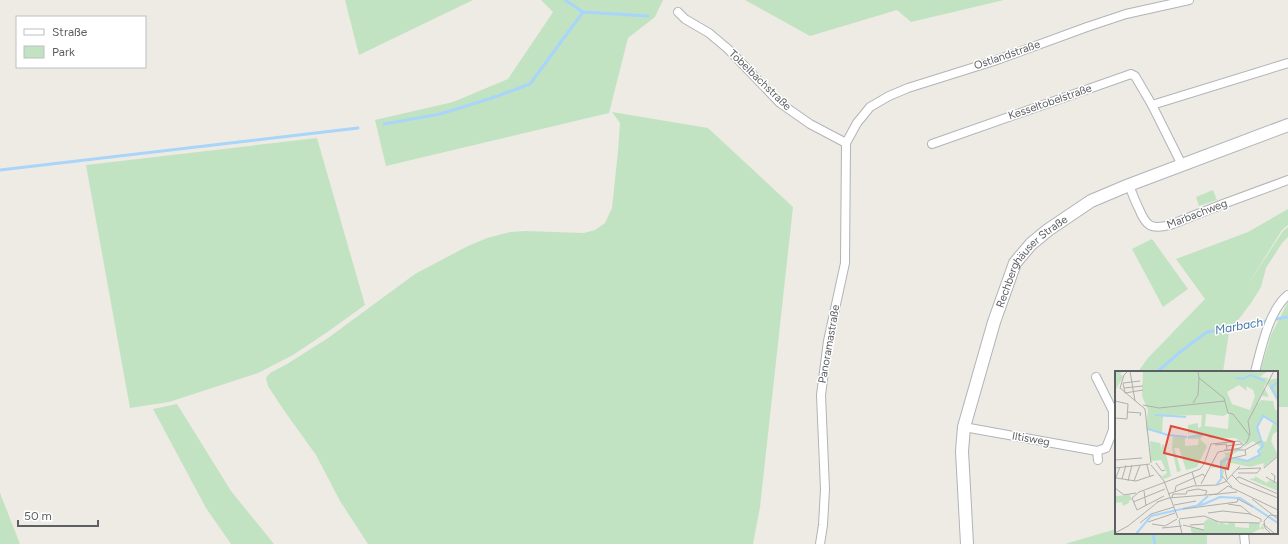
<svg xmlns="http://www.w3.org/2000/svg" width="1288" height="544" font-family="Figtree,sans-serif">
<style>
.green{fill:#c2e3c2}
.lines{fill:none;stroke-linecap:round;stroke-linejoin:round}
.stream{stroke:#a8d5f9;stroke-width:3}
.street-casing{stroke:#b1b4b8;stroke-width:10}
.secondary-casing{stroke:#b0b3b8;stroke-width:14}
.street{stroke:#fff;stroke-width:8}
.secondary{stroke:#fff;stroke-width:12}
.labels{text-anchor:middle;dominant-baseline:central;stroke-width:3;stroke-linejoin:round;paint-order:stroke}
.street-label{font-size:11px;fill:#5c5f63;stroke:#fff}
.water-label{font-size:12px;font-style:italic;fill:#4776a9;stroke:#fff}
.inset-river{fill:none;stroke:#a8d5f9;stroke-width:2}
.inset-road{fill:none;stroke:#afafac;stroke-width:1}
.view{fill:#dd493a;fill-opacity:0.15;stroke:#dd493a;stroke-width:2}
.inset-edge{fill:none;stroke:#5c5f63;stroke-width:2}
</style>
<rect width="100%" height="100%" fill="#edebe4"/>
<g class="green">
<polygon points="345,0 473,0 359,55"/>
<polygon points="541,0 663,0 655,17 628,38 609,113 386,166 375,120 453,102 508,79 553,12"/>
<polygon points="745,0 1004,0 911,22 897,10 810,36"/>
<polygon points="612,112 708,128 793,207 760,507 753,544 368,544 340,501 316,455 283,409 268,386 266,378 270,373 287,364 328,338 415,274 466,247 487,238 510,232 525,231 584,233 595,230 605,223 612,208 618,151 620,123"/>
<polygon points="317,138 365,305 326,333 293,355 258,373 169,402 130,408 86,165"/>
<polygon points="1213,190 1217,200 1199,206 1196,197"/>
<polygon points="1288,209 1288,225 1282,230 1247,286 1283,231 1288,227 1288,237 1282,243 1266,268 1261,287 1251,303 1229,332 1223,372 1138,372 1147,359 1205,299 1176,259 1248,232"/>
<polygon points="1152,239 1188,289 1163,307 1132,249"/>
<polygon points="1288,302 1288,407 1277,407 1277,372 1260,372 1271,335"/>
<polygon points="177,404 231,491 274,544 231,544 206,508 153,409"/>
<polygon points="0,493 20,544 0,544"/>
<polygon points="1116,529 1116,533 1207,533 1207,544 1065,544"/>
</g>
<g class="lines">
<g class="stream">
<polyline points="565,0 583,12"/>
<polyline points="384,124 440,114 492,98 530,84 583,12 648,16"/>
<polyline points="0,170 358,128"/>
<polyline points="1157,372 1180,352 1207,332 1288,317"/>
<polyline points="1153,533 1155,544"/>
</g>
<defs>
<g id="street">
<polyline points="678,12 685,19 709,33 728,49 780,103 810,124 846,143"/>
<polyline points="1152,105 1288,63"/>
<polyline points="932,144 1131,74 1135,76 1152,105 1182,165"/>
<path d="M1129,185c3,8 6,16 10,24 7,17 12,21 31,16l53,-21 65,-24"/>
<path d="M1255,372c6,-23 14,-62 33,-77"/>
<polyline points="1096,377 1113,411 1113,430 1106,448 1097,451 1098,460"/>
<polyline points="964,427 1097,451"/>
<polyline points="1244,533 1245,544"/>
<polyline points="820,544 823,525 825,489 821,395 828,341 845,263 846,143 857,123 870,107 889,96 908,88 994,61 1087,27 1126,14 1189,0"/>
</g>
<g id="secondary">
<path id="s1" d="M967,544l-5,-93 2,-24 30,-105 21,-59 16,-19 17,-14 43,-29 38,-16 159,-60"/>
</g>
</defs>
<use href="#street" class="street-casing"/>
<use href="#secondary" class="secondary-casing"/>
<use href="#street" class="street"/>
<use href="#secondary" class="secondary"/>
</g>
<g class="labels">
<g class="street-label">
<text transform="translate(1007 55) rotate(-19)">Ostlandstraße</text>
<text transform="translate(760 80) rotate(44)">Tobelbachstraße</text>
<text transform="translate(1050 102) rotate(-19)">Kesseltobelstraße</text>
<text transform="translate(1197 214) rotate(-21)">Marbachweg</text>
<text stroke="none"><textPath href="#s1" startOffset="300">Rechberghäuser Straße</textPath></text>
<text transform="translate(829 344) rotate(-80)">Panoramastraße</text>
<text transform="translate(1031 439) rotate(10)">Iltisweg</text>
</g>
<g class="water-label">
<text transform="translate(1239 326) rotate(-10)">Marbach</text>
</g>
</g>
<g transform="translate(1115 371)">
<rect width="163" height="163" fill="#edebe4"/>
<path d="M0,0h10l-5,2 3,4 -8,14zM28,0h125l-8,6 8,1 -10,26 3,-4 12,1 2,9h3v21l-5,3 -2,7 7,14 -15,13 1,-5 -14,4 -23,-5 5,-5 15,3 11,-3 3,-10 -8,-6 -26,17 -5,22 -6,5 4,-5v-13l-9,1 1,-2h8l1,-6 5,-4 -2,-3 8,-1 11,-5 3,-3 -11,-6h-25l-6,-4 -4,5 7,7 -10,21 -11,3 -7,-22h-5l7,23 -4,1 -5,-24 1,-13 12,2v9l13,-1 1,-6h-11v-2l10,-3 -10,-1v-8l10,-2v5l3,-1 1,-12 -39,1 -1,17 -15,-4 3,12 -4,-12 2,-19 -6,-14zM124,14l8,6 -1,-5 7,4 2,6 -5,14 -18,-6 -5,-12zM114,42l-1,16 -23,-3 1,-12 17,2zM149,46l9,6 -7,19 -6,-2 -2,-13zM159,0l-5,9 9,-2v25l-11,-20 -3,4 5,10 -7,-1 3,-11zM35,70l10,2 5,19 -3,-13v-5l2,1 7,31 -2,1 -5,2 -5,-5 4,2 4,-3 -6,-13 -10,1zM140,105l12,7 2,-3 9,5v6l-29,-12 6,-1zM15,124l2,5 -3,1v2l-6,3 -1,-4 -7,1v-7zM93,148l9,2 2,4 1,-3 8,3v-3l7,1v4l14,1v-5h10l1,6 3,-5 1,5h-3l9,5 -10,-5 -10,5h-57l-2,-3v-4l13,3v-8z" fill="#c2e3c2" fill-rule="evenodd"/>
<path class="inset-river" d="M121,7l7,1 7,-4 15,6M163,11l-7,5 7,12M40,44l31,2M33,58l20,6M54,64l18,2M73,66l14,-2M120,87l12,3 13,-6 -2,-4 5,-5 -6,-19 6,-11 15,9M102,113l4,-5v-17l9,-4M83,134l10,-9M21,163l15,-18 53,-12 16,-7 20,1 38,25"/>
<path class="inset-road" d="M15,0l5,30M83,1l1,6 25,20 4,15 5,1 17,22M5,17l25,21 6,54M5,17l4,-13 4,-4M9,17l19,-2M10,22l-2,-10 17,-2M10,22l18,-3M0,30l13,3 -1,15 -12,-1M78,32l5,-8 1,-17M28,34l16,3 66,-7M13,41l13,1 -1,3M96,73l28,-3 5,4M100,74l11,-1 1,5M111,75l16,-2M109,79h13M122,79h8l16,-9M0,89l27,-2M41,92l6,8 3,-1M32,94l3,12M36,94l13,16 14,37M0,97l35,-4M149,97l14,-12M122,98l24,-1 -4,5h-19M77,101l4,13M156,102l4,3 -1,7M117,104l8,8 38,15M107,105l10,11M151,106l12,7M1,107l20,3 18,-6M7,108l4,-14M112,108l-2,-9 4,-11 17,-4 -1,-5M120,108l4,-2 39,17M0,109l5,-13M13,110l4,-16M19,110l6,-16M111,110l14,-15M86,113l17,-32 22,-4 7,-6 3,-8 -2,-13 26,-50M0,117l9,7 12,-2M29,120l2,15M60,120l1,-5 27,-12 2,3M53,123l25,-8 24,-1 10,-4M94,124l28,-3M49,125l-27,14 -5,-12 7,-6 61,-23 4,-5 7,-20M57,127l1,-4h13l1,-3 11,-2 9,2 -2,4M137,128l26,20M18,131l32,-13M42,131l12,-4 48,-4 11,-8 50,24M113,133l13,2 11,9M59,134l22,-4M68,138l54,-7 1,-3 15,8M93,142l15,-2 27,3 11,5v3M64,148l25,-3 15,6 41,1M64,149l3,14M33,151l27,-9M25,152l11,-9 23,-7M37,153l13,2 12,-7M148,153l12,10M68,154l21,5M75,154l14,-1M47,157l20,-2M0,162l13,-7 30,-24M156,163l-6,-6 -1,-7 6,-6 8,1"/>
<path class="view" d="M56,55l63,16 -6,27 -64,-16z"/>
<rect width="163" height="163" class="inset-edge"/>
</g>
<rect x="16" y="16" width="130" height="52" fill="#ffffff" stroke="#bebfc1"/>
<rect x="24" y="29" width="20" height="6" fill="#ffffff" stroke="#bebfc1"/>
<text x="52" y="36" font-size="12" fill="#5c5f63">Straße</text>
<rect x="24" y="46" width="20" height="12" fill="#c2e3c2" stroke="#bebfc1"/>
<text x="52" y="56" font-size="12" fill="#5c5f63">Park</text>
<path d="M18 520v6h80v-6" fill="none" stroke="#5c5f63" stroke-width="2"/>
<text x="24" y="520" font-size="12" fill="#5c5f63" stroke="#ffffff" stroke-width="3" paint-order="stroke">50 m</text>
</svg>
